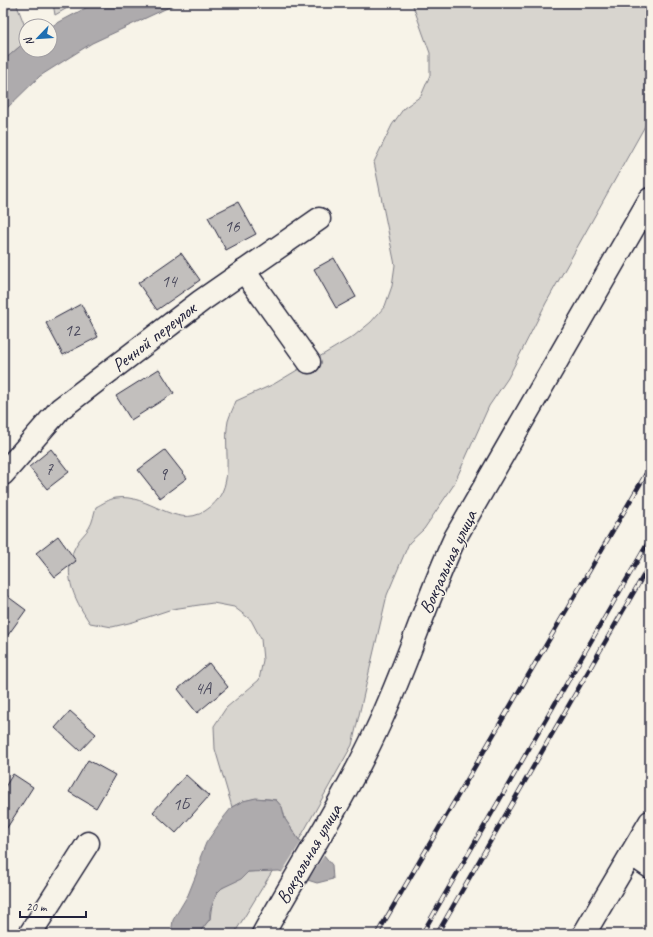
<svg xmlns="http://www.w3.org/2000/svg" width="653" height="937" font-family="Caveat,sans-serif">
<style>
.green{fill:#d8d5cf;stroke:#7d7c85}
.water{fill:#aeabad;stroke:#76747f}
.pier{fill:#f7f3e8}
.building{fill:#c2bfbd;stroke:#22223b}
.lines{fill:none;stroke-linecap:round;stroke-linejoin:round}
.minor-casing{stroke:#22223b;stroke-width:25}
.minor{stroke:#f7f3e8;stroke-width:22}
.rail-casing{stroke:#22223b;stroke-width:4.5}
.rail{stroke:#f7f3e8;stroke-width:3;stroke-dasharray:9;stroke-linecap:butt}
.labels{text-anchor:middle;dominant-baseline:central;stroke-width:3;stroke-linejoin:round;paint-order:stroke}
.number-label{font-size:17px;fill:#4a495c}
.street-label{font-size:19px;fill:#22223b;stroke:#f7f3e8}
</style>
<rect width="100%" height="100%" fill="#f7f3e8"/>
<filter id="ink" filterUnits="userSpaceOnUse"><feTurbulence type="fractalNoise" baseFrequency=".025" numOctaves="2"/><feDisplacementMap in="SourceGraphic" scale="8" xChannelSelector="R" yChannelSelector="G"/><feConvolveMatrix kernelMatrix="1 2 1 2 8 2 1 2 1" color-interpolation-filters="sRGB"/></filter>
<g filter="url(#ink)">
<g class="green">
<polygon points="3,3 16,3 26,29 26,41 3,61"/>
<polygon points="53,3 76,3 55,15"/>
<path d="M412,3h238v114l-104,186 -38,75 -19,28 -36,80 -29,43 -15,14 -22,52 -35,150 -53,95 -14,-21 -3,-12 -6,-7c-16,-3 -29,-2 -44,7l-17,-58 -1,-23 12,-18 33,-28 4,-20 -2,-21 -10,-19 -17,-13 -21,-4 -41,6 -39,13 -21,5 -22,-4c-17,-25 -30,-53 -12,-81 3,-5 8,-9 11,-14 4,-6 5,-15 7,-21 6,-3 13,-8 20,-9 33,-5 59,32 89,13 34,-22 17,-59 23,-90 2,-7 6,-14 8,-20l38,-17 80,-48 17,-14 14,-16 7,-20 3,-21 -21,-103 18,-37 12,-17 17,-12 9,-21v-22z"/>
<polygon points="273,870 234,934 198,934 210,919 212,904 217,893 222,888 248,872"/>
</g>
<g class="water">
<polygon points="95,3 178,3 92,43 40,76 3,112 3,61 26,41 26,50 50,50 50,27"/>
<polygon points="256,798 276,800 282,807 285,819 299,840 319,849 332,865 333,879 317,883 279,871 248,872 241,879 222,888 217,893 210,911 210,919 198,934 171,934 173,920 188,895 200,865 200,858 206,843 224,817 232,807 243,801"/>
</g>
<polygon class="pier" points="303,839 320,848 325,854 307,882 281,874"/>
<g class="building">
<polygon points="238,202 256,234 226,250 208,217"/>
<polygon points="181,253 200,280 157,310 138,283"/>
<polygon points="334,258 356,297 336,308 314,269"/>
<polygon points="81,304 98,337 63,355 46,323"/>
<polygon points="159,369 174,393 131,420 116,396"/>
<polygon points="51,449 69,472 47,489 29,467"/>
<polygon points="165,450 187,478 160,498 138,470"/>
<polygon points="58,536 76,561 55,577 36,553"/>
<polygon points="3,593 26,610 3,642"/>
<polygon points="209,663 228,687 197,713 178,689"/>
<polygon points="70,711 96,734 80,751 55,728"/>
<polygon points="88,760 115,775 96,808 69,792"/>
<polygon points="13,774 33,787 3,834 3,790"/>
<polygon points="186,775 209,796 176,833 153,812"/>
</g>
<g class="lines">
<defs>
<g id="minor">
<polyline points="244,271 309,362"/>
<polyline points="3,474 60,409 201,301 319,219"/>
<polyline points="631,854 650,867"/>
<polyline points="30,934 88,843"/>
<path d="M263,934c38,-68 80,-133 113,-203 30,-63 50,-130 79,-193l195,-339"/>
<polyline points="584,934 650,822"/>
</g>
</defs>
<use href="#minor" class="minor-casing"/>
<use href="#minor" class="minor"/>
<defs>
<g id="rail">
<polyline points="377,934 650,467"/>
<polyline points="422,934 650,539"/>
<polyline points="437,934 650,564"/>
</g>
</defs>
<use href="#rail" class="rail-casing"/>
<use href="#rail" class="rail"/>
</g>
</g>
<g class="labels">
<g class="number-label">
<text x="232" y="226">16</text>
<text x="169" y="281">14</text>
<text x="72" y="330">12</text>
<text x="49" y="469">7</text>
<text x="163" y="474">9</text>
<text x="203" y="688">4А</text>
<text x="181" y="804">1Б</text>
</g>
<g class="street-label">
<text transform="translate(154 337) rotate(-38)">Речной переулок</text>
<text transform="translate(448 562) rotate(-65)">Вокзальная улица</text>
<text transform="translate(309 854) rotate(-60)">Вокзальная улица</text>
</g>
</g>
<rect width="653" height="937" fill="none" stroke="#f7f3e8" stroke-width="16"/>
<rect x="8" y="8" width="637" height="921" fill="none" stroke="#22223b" stroke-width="1.5" filter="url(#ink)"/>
<g transform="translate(38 38) rotate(245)"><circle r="19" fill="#f7f3e8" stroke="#a29fa3"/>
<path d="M0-3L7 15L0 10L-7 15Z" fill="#1f6fb2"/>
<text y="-6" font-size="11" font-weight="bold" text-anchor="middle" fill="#22223b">N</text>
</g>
<path d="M20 911v6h66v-6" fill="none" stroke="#22223b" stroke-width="2"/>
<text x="26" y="911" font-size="12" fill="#22223b" stroke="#f7f3e8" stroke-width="3" paint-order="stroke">20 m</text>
</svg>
